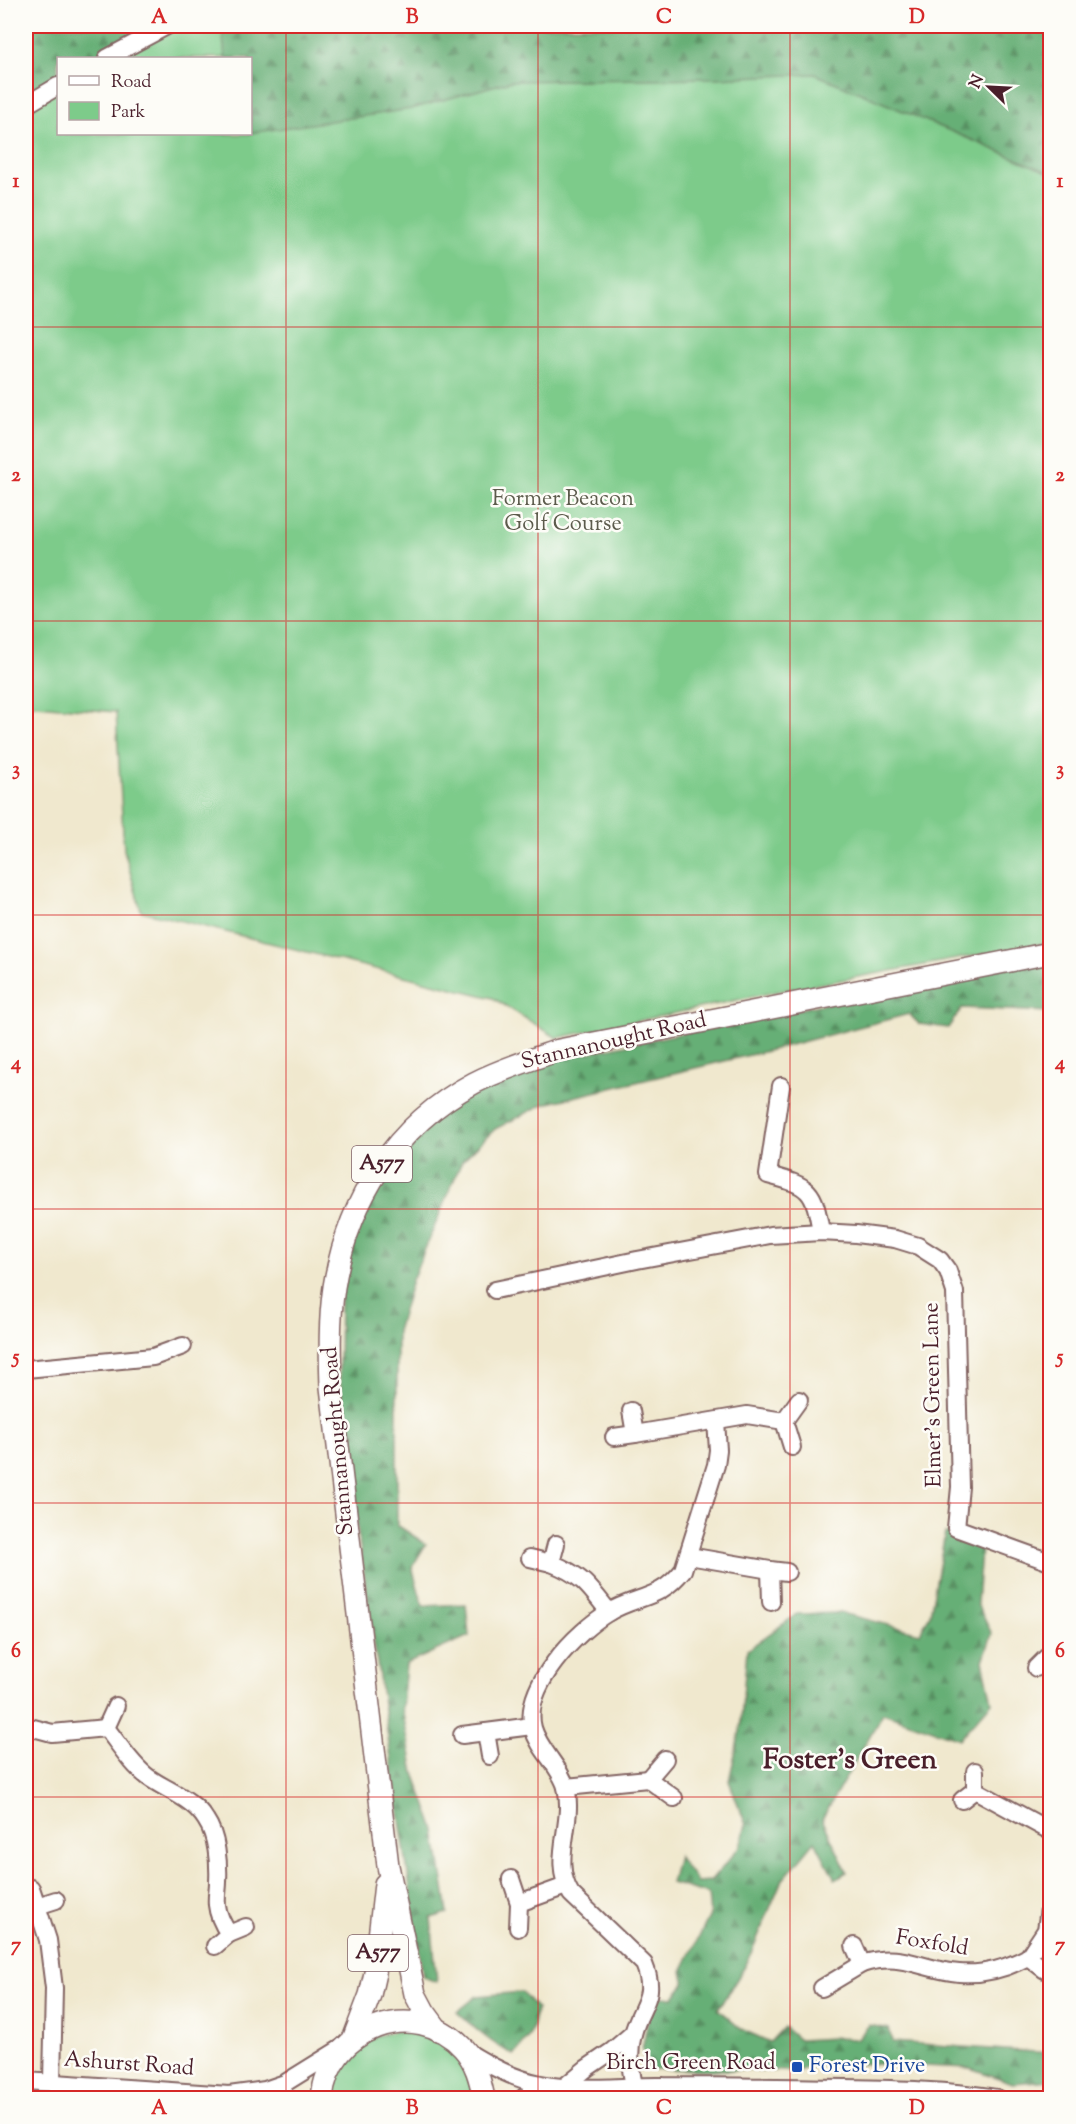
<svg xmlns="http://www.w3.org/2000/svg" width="1076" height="2124" font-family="'Sorts Mill Goudy',serif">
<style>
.green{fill:#7dcb8a;stroke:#64755a;stroke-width:1.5}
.forest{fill:url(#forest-firs);stroke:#586750;stroke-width:1.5}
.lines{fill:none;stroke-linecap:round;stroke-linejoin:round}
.minor-casing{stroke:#846564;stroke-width:20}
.major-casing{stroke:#846564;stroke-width:24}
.minor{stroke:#fff;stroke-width:16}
.major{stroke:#fff;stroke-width:21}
.grid{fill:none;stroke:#d62828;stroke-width:1.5;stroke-opacity:0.55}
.transit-dot{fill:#1a4fb4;stroke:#fdfcf7;stroke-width:2}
.labels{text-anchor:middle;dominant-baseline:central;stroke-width:5;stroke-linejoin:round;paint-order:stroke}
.shield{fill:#fdfcf7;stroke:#806168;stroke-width:1.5}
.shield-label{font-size:21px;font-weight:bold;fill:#4a1f2b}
.park-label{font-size:22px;fill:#5c5b4c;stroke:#fdfcf7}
.street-label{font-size:22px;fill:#4a1f2b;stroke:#fdfcf7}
.transit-label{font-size:22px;fill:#164399;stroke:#fdfcf7;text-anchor:start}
.district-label{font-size:28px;font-weight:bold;fill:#4a1f2b;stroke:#fdfcf7}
.neatline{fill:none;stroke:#d62828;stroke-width:2}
.grid-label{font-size:20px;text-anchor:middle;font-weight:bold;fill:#d62828}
</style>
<defs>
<pattern id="forest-firs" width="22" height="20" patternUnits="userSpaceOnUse" patternTransform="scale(1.5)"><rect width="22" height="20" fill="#66af76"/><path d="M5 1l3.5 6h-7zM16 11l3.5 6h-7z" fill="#568e61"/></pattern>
</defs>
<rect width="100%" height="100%" fill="#fdfcf7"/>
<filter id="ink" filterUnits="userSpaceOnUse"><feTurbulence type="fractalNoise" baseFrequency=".0167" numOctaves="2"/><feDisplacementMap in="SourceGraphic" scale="12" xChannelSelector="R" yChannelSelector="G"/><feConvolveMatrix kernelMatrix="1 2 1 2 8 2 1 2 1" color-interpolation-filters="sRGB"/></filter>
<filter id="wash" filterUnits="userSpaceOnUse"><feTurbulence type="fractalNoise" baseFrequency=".008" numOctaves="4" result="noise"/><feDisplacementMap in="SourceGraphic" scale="24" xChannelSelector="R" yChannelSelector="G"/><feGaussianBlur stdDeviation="1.35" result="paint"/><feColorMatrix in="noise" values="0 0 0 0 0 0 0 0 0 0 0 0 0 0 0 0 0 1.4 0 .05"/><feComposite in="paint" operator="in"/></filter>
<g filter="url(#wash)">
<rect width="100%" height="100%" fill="#f0e8ce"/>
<g class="green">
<polygon points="167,26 1050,26 1050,942 775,992 557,1038 493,998 141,911 124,850 116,712 26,704 26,105 58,86 58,134 250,134 250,58 107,58"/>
<path d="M404,2029c11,4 26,5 36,11 21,12 30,35 34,58h-144l11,-36 27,-24z"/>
</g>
<g class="forest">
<polygon points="26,26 165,26 104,58 58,58 58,85 26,104"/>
<polygon points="222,26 1050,26 1050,173 815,74 715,78 511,81 411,109 251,133 250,58 225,58"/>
<polygon points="1050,957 1050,1012 962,1008 948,1028 919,1024 909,1014 771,1050 544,1104 495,1129 462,1161 412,1280 397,1331 397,1525 426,1544 412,1567 423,1606 466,1604 469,1636 406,1664 402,1708 414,1773 435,1830 448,1913 431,1918 437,1982 423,1977 358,1533 339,1371 340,1296 352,1241 372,1193 432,1115 529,1065"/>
<polygon points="945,1533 967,1535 981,1550 977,1604 992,1634 983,1661 992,1702 959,1739 883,1713 822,1819 847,1872 835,1879 815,1841 781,1882 746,1965 718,2009 741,2029 770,2042 784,2027 799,2040 833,2038 858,2039 869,2025 889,2029 892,2042 1050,2053 1050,2080 1013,2083 970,2068 825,2062 797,2071 649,2069 642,2049 653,1996 673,1998 685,1984 682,1971 710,1915 708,1894 671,1883 678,1856 697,1882 711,1881 740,1846 746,1825 729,1781 740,1731 747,1650 797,1614 842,1613 920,1633 930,1614"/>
<path d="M522,1992l15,17 -7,27 -16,19c-22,-11 -39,-26 -57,-43l20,-16z"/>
</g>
</g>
<g filter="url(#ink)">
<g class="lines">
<defs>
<g id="minor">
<polyline points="107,58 167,26"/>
<polyline points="26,105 58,86"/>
<path d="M781,1086l-13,89c42,11 46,14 53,57"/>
<polyline points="495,1290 637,1260 770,1235 821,1232 856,1234 895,1239 918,1246 940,1260 948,1271 955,1292 960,1487 956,1528 1050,1562"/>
<polyline points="26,1369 153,1357 183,1346"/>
<polyline points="635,1434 747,1415 784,1421"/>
<polyline points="614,1437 635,1434 631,1411"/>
<polyline points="792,1447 784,1421 799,1400"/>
<polyline points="689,1556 770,1570"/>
<polyline points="530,1558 551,1563 556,1544"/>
<path d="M551,1563c31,12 38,23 58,49"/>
<polyline points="771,1602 770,1570 787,1572"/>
<polyline points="1036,1668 1050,1654"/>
<path d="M26,1726l26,7 54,-5c13,16 25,36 42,49 19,14 45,21 58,43 11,16 13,43 12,62 0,7 -2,15 -1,23 1,11 6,20 12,29"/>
<polyline points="106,1728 116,1706"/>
<polyline points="486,1732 532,1726"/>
<polyline points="462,1735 486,1732 490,1756"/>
<polyline points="665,1759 648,1779 674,1798"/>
<polyline points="566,1787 648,1779"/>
<polyline points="975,1790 1050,1831"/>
<polyline points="962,1800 975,1790 975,1771"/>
<polyline points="511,1879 519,1903 518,1928"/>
<polyline points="31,1888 37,1906 56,1900"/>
<polyline points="519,1903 566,1886"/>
<polyline points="37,1906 48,1940 54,1988 52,2082"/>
<polyline points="215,1946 229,1934 246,1927"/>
<polyline points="1028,1957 1046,1930 1050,1901"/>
<path d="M862,1964c39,-13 60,6 97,9 24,2 48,-5 69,-16l17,13"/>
<polyline points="822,1988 862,1964 854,1946"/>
<path d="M466,2051c23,14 47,28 75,33 38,8 84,1 123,2 61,0 122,1 182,2 51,1 101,2 151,10"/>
<polyline points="26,2081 229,2095 265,2090 285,2083 343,2047"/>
<path d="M634,2085c-4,-17 -6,-33 -1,-51 7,-29 25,-36 11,-70l-73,-70c-21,-34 4,-70 -5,-107 -6,-21 -27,-37 -33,-59 -11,-41 44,-97 76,-116 29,-17 51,-12 74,-42l33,-105 2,-15 -2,-29"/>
<polyline points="523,2098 530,2094 564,2087 587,2068 612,2051 633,2033"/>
</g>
<g id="major">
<path d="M438,2030l-14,-19 -9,-17 -27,-128 -57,-479c-1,-33 -2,-67 3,-100 14,-87 61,-162 140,-204 27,-14 56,-23 85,-33l491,-97"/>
<polyline points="354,2037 370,1995 375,1973 385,1884"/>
<path d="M322,2098c6,-69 92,-103 141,-50 13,14 17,32 21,50"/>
</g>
</defs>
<use href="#minor" class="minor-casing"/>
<use href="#major" class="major-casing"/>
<use href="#minor" class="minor"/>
<use href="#major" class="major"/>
</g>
</g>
<path class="grid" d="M286,26v2072M538,26v2072M790,26v2072M26,327h1024M26,621h1024M26,915h1024M26,1209h1024M26,1503h1024M26,1797h1024"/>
<rect class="transit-dot" x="791" y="2061" width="12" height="12" rx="3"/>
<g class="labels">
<g class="shield">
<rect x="352" y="1146" width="60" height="36" rx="4.5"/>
<rect x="348" y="1935" width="60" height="36" rx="4.5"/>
</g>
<g class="shield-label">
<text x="382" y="1164">A577</text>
<text x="378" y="1953">A577</text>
</g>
<g class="park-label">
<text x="563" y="500">Former Beacon<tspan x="563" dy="25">Golf Course</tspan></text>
</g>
<g class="street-label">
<text transform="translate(614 1042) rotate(-13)">Stannanought Road</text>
<text transform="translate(934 1395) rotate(-91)">Elmer's Green Lane</text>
<text transform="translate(339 1441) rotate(-95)">Stannanought Road</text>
<text transform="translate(932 1944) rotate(9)">Foxfold</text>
<text x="691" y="2064">Birch Green Road</text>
<text transform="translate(129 2065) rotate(4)">Ashurst Road</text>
</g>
<g class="transit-label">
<text x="809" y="2067">Forest Drive</text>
</g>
<g class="district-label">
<text x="850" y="1761">Foster's Green</text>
</g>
</g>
<rect width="1076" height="2124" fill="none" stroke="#fdfcf7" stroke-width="66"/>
<rect x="57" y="57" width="195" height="78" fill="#fdfcf7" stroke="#b5a4a5" stroke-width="1.5"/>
<rect x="69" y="76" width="30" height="9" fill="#ffffff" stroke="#b5a4a5" stroke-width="1.5"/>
<text x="111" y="87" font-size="18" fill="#4a1f2b">Road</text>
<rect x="69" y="102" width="30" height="18" fill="#7dcb8a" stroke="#b5a4a5" stroke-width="1.5"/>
<text x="111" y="117" font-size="18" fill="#4a1f2b">Park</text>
<g transform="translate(989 87) rotate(294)" stroke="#fdfcf7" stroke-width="4.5" paint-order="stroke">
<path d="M0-4.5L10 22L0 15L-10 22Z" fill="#4a1f2b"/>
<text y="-9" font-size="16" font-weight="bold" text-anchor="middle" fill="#4a1f2b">N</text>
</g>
<rect x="33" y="33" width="1010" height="2058" class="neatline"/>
<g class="grid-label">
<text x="159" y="23">A</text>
<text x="412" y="23">B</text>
<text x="664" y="23">C</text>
<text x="917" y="23">D</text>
<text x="16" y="187">1</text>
<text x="1060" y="187">1</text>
<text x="16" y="481">2</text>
<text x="1060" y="481">2</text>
<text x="16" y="775">3</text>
<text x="1060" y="775">3</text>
<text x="16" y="1069">4</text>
<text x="1060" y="1069">4</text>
<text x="16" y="1363">5</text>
<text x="1060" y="1363">5</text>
<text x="16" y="1657">6</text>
<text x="1060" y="1657">6</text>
<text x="16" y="1951">7</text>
<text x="1060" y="1951">7</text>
<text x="159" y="2114">A</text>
<text x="412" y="2114">B</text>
<text x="664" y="2114">C</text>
<text x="917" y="2114">D</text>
</g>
</svg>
